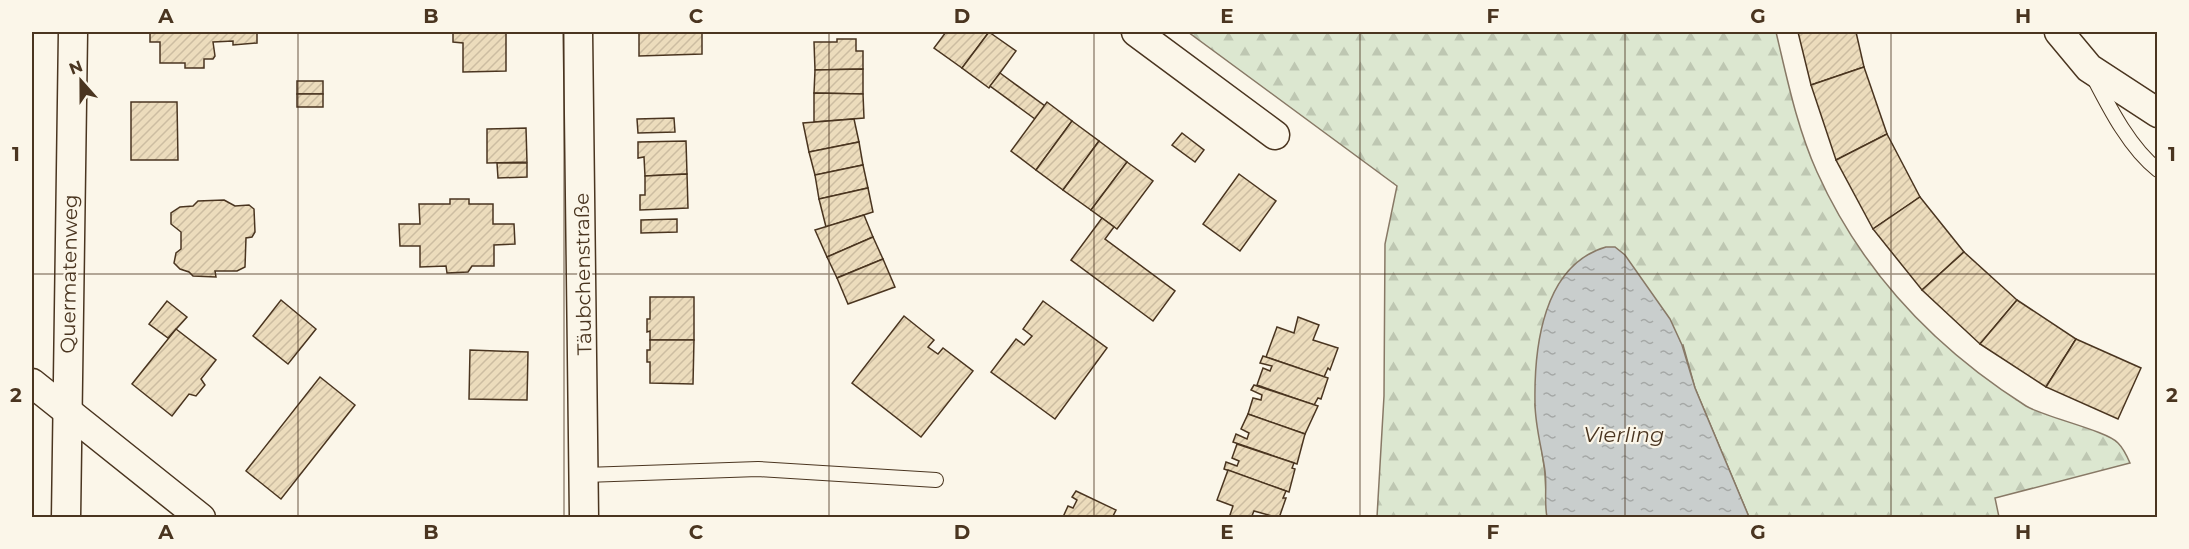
<svg xmlns="http://www.w3.org/2000/svg" width="2189" height="549" font-family="Montserrat,sans-serif">
<style>
.forest{fill:url(#forest-firs);stroke:#887966;stroke-width:1.5}
.water{fill:url(#water-ripples);stroke:#887966;stroke-width:1.5}
.building{fill:url(#building-hatch);stroke:#4a3520;stroke-width:1.5}
.lines{fill:none;stroke-linecap:round;stroke-linejoin:round}
.service-casing{stroke:#4a3520;stroke-width:16}
.minor-casing{stroke:#4a3520;stroke-width:31}
.service{stroke:#fbf6e9;stroke-width:14}
.minor{stroke:#fbf6e9;stroke-width:28}
.grid{fill:none;stroke:#4a3520;stroke-width:1.5;stroke-opacity:0.55}
.labels{text-anchor:middle;dominant-baseline:central;stroke-width:4.5;stroke-linejoin:round;paint-order:stroke}
.street-label{font-size:20px;fill:#4a3520;stroke:#fbf6e9}
.water-label{font-size:21px;font-style:italic;fill:#4a3520;stroke:#fbf6e9}
.neatline{fill:none;stroke:#4a3520;stroke-width:2}
.grid-label{font-size:20px;text-anchor:middle;font-weight:bold;fill:#4a3520}
</style>
<defs>
<pattern id="forest-firs" width="22" height="20" patternUnits="userSpaceOnUse" patternTransform="scale(1.5)"><rect width="22" height="20" fill="#dce7d0"/><path d="M5 1l3.5 6h-7zM16 11l3.5 6h-7z" fill="#bec7b2"/></pattern>
<pattern id="water-ripples" width="26" height="14" patternUnits="userSpaceOnUse" patternTransform="scale(1.5)"><rect width="26" height="14" fill="#c9cecd"/><path d="M2 4q2-2 4 0t4 0M15 11q2-2 4 0t4 0" fill="none" stroke="#a5a8a6"/></pattern>
<pattern id="building-hatch" width="6" height="6" patternUnits="userSpaceOnUse" patternTransform="scale(1.5)"><rect width="6" height="6" fill="#ecdcbc"/><path d="M-1 1l2-2M0 6l6-6M5 7l2-2" fill="none" stroke="#ccbda1"/></pattern>
</defs>
<rect width="100%" height="100%" fill="#fbf6e9"/>
<path class="forest" d="M1188,32h588c11,46 21,96 41,140 45,100 116,175 209,234 18,11 82,25 92,37 5,5 9,13 12,20l-135,35 4,19h-250l-54,-129 -12,-43 -148,59 10,69 2,44h-170l7,-121 1,-152 12,-58z"/>
<path class="water" d="M1606,247h9l10,8 45,64 12,26 13,43 54,129h-202c-3,-15 0,-30 -2,-46 -3,-22 -10,-45 -10,-68 -1,-56 8,-138 71,-156z"/>
<g class="building">
<polygon points="150,32 257,32 257,43 233,45 233,41 213,42 215,56 213,59 204,59 204,68 185,68 185,63 160,63 160,42 150,42"/>
<polygon points="453,32 506,32 506,71 463,72 463,43 453,42"/>
<polygon points="639,32 702,32 702,54 639,56"/>
<polygon points="946,32 989,32 962,68 934,48"/>
<polygon points="989,32 1016,51 989,88 962,68"/>
<polygon points="1798,32 1856,32 1864,67 1811,85"/>
<polygon points="837,39 856,39 856,51 863,51 863,69 815,70 814,42 837,42"/>
<polygon points="1864,67 1887,134 1836,160 1811,85"/>
<polygon points="863,69 863,94 814,93 815,70"/>
<polygon points="1000,73 1045,106 1035,119 990,86"/>
<rect x="297" y="81" width="26" height="13"/>
<polygon points="814,93 863,94 864,118 814,122"/>
<rect x="297" y="94" width="26" height="13"/>
<polygon points="131,102 177,102 178,160 131,160"/>
<polygon points="1047,102 1072,121 1036,170 1011,151"/>
<polygon points="674,118 675,132 638,133 637,119"/>
<polygon points="854,119 859,142 809,152 803,123"/>
<polygon points="1072,121 1099,141 1063,190 1036,170"/>
<polygon points="526,128 527,162 487,163 487,129"/>
<polygon points="1182,133 1204,150 1195,162 1172,145"/>
<polygon points="1887,134 1920,197 1873,229 1836,160"/>
<polygon points="686,141 687,174 645,176 644,157 638,158 638,142"/>
<polygon points="1099,141 1127,162 1091,210 1063,190"/>
<polygon points="859,142 863,165 815,175 809,152"/>
<polygon points="1127,162 1153,181 1117,229 1091,210"/>
<polygon points="497,163 527,163 527,177 498,178"/>
<polygon points="863,165 868,188 819,199 815,175"/>
<polygon points="687,174 688,208 640,210 640,195 645,195 645,176"/>
<polygon points="1239,174 1276,201 1240,251 1203,224"/>
<polygon points="868,188 873,212 826,227 819,199"/>
<polygon points="1920,197 1964,252 1922,290 1873,229"/>
<polygon points="450,199 469,199 469,204 493,204 493,224 514,224 515,244 494,245 494,266 472,266 468,272 447,273 446,266 420,267 420,246 400,246 399,224 420,224 419,204 450,204"/>
<polygon points="224,200 235,206 249,205 254,209 255,232 252,237 246,238 245,267 237,271 215,271 216,277 193,276 189,272 180,269 174,263 176,253 181,249 181,232 171,224 171,213 180,207 193,206 198,201"/>
<polygon points="864,215 873,237 827,257 815,230"/>
<polygon points="1102,218 1114,227 1105,239 1175,291 1153,321 1071,260"/>
<polygon points="677,219 677,232 641,233 641,220"/>
<polygon points="873,237 883,259 837,278 827,257"/>
<polygon points="1964,252 2017,300 1980,344 1922,290"/>
<polygon points="883,259 895,287 848,304 837,278"/>
<polygon points="650,297 694,297 694,340 650,340 650,331 647,332 647,319 650,319"/>
<polygon points="281,300 316,329 288,364 253,336"/>
<polygon points="2017,300 2076,339 2046,387 1980,344"/>
<polygon points="167,301 187,317 168,338 149,324"/>
<polygon points="1043,301 1107,348 1055,419 991,372 1016,339 1024,345 1032,336 1023,329"/>
<polygon points="904,316 934,340 928,347 938,354 943,348 973,371 921,437 852,383"/>
<polygon points="1298,317 1319,325 1313,340 1338,348 1330,370 1328,368 1324,377 1266,357 1277,327 1294,333"/>
<polygon points="176,329 216,360 201,379 205,385 196,396 189,394 172,416 132,384"/>
<polygon points="2076,339 2141,368 2118,419 2046,387"/>
<polygon points="650,340 694,340 693,384 650,383 650,362 647,362 647,350 650,350"/>
<polygon points="470,350 528,352 527,400 469,399"/>
<polygon points="1263,356 1328,378 1321,399 1318,398 1314,405 1257,385 1263,368 1270,371 1272,366 1260,363"/>
<polygon points="320,377 355,405 281,499 246,471"/>
<polygon points="1254,385 1318,406 1305,434 1248,414 1253,398 1261,400 1262,395 1251,390"/>
<polygon points="1248,414 1305,434 1297,464 1233,442 1236,434 1247,439 1249,433 1241,429"/>
<polygon points="1237,444 1294,463 1292,468 1295,469 1289,492 1224,469 1226,462 1237,466 1239,461 1232,458"/>
<polygon points="1228,470 1286,491 1283,498 1286,498 1279,518 1254,511 1251,518 1229,518 1233,506 1217,500"/>
<polygon points="1076,491 1116,510 1112,518 1063,517 1068,506 1073,508 1077,500 1072,497"/>
</g>
<g class="lines">
<defs>
<g id="service">
<path d="M2094,78c16,31 36,70 64,92"/>
<polyline points="585,475 758,469 936,480"/>
</g>
<g id="minor">
<polyline points="578,32 584,518"/>
<polyline points="1136,32 1275,135"/>
<polyline points="2059,32 2089,68 2158,113"/>
<polyline points="32,383 201,518"/>
<polyline points="66,518 73,32"/>
</g>
</defs>
<use href="#service" class="service-casing"/>
<use href="#minor" class="minor-casing"/>
<use href="#service" class="service"/>
<use href="#minor" class="minor"/>
</g>
<path class="grid" d="M298,32v486M564,32v486M829,32v486M1094,32v486M1360,32v486M1625,32v486M1891,32v486M32,274h2126"/>
<g class="labels">
<g class="street-label">
<text transform="translate(69 274) rotate(-89)">Quermatenweg</text>
<text transform="translate(583 274) rotate(-91)">Täubchenstraße</text>
</g>
<g class="water-label">
<text x="1624" y="434">Vierling</text>
</g>
</g>
<rect width="2189" height="549" fill="none" stroke="#fbf6e9" stroke-width="66"/>
<g transform="translate(81 81) rotate(339)" stroke="#fbf6e9" stroke-width="4.5" paint-order="stroke">
<path d="M0-4.5L10 22L0 15L-10 22Z" fill="#4a3520"/>
<text y="-9" font-size="16" font-weight="bold" text-anchor="middle" fill="#4a3520">N</text>
</g>
<rect x="33" y="33" width="2123" height="483" class="neatline"/>
<g class="grid-label">
<text x="166" y="23">A</text>
<text x="431" y="23">B</text>
<text x="696" y="23">C</text>
<text x="962" y="23">D</text>
<text x="1227" y="23">E</text>
<text x="1493" y="23">F</text>
<text x="1758" y="23">G</text>
<text x="2023" y="23">H</text>
<text x="16" y="161">1</text>
<text x="2172" y="161">1</text>
<text x="16" y="402">2</text>
<text x="2172" y="402">2</text>
<text x="166" y="539">A</text>
<text x="431" y="539">B</text>
<text x="696" y="539">C</text>
<text x="962" y="539">D</text>
<text x="1227" y="539">E</text>
<text x="1493" y="539">F</text>
<text x="1758" y="539">G</text>
<text x="2023" y="539">H</text>
</g>
</svg>
